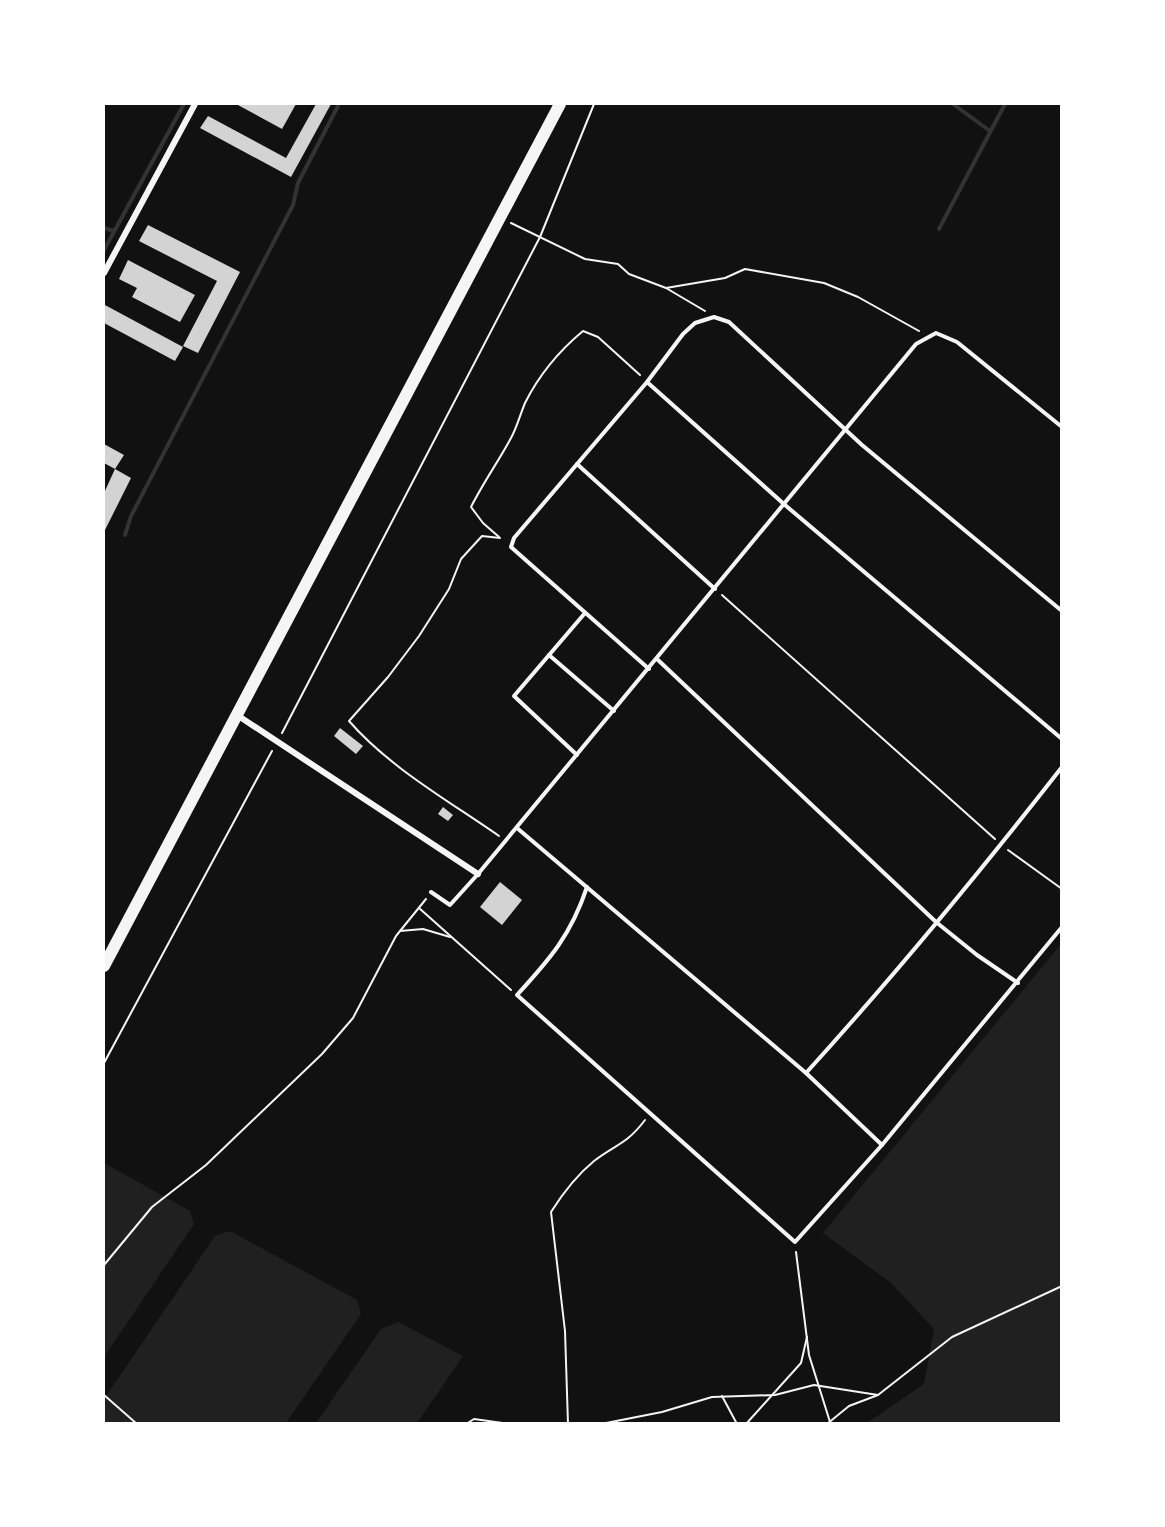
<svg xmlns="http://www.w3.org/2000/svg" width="1165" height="1527" font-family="'Work Sans',sans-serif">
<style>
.green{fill:#202020}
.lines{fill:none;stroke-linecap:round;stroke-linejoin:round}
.stream{stroke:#333;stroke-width:4}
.building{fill:#d3d3d3}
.path{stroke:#f5f5f5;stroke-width:2}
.service{stroke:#f5f5f5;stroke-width:4}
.minor{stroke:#f5f5f5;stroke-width:6}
.trunk{stroke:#f5f5f5;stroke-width:12}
</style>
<rect width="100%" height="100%" fill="#111"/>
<g class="green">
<polygon points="1061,944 1061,1423 867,1423 924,1384 934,1329 891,1283 823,1233"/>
<polygon points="104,1163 190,1211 194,1224 104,1357"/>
<polygon points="230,1231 357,1300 361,1314 286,1423 104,1424 104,1399 215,1236"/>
<polygon points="398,1322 463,1356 417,1423 316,1423 381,1329"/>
</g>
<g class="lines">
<g class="stream">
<polyline points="953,104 990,131"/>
<polyline points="104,228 114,231"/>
<polyline points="939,229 1005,104"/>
<polyline points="104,250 184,104"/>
<polyline points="125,535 131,516 293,205 298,183 338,106"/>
</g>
</g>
<g class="building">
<polygon points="236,104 296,104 282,129"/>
<polygon points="316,104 331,104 291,177 200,128 208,116 286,158"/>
<polygon points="148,225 240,272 198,353 183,346 217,281 139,241"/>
<polygon points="128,260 195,295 180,322 132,297 137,288 119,279"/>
<polygon points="105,305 183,347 175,361 104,323"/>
<polygon points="104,444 124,455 115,469 131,478 104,532 104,493 115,469 104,463"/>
<polygon points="340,728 363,746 356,754 334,736"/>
<polygon points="443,807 453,815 448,821 438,814"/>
<polygon points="500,882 522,900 502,925 480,907"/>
</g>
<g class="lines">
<g class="path">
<polyline points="511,223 585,259 618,264 629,274 666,288 725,278 745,269 824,283 858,297 919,331"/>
<polyline points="666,288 705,311"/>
<path d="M499,537l-16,-14 -12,-16c12,-24 27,-45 40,-69 6,-11 9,-23 14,-35 14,-28 34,-52 58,-72l15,6 42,38"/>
<polyline points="722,595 995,839"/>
<polyline points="282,733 540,237 594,104"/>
<path d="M499,836c-50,-35 -109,-68 -150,-115l39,-44 31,-41 30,-47 12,-30 21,-23 18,2"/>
<polyline points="1008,850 1062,889"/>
<polyline points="419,908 511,990"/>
<polyline points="400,931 423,929 450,937"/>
<polyline points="104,1063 272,751"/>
<polyline points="796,1252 809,1355 830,1422"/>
<polyline points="104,1265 152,1207 206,1165 322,1054 353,1018 396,936 426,899"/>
<polyline points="104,1395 137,1424"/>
<polyline points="722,1396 737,1424"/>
<polyline points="466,1424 474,1419 510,1424"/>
<path d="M568,1424l-3,-93 -14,-119c12,-19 26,-37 43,-51 22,-17 32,-16 51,-41"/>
<polyline points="601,1424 662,1412 712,1397 775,1395 814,1385 878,1395"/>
<polyline points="746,1424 801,1363 807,1337"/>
<polyline points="827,1424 849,1406 878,1395 952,1337 1062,1286"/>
</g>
<g class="service">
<polyline points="647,382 785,505 1062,739"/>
<polyline points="577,464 715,589"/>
<polyline points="549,655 614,711"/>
<polyline points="658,660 936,922 977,955 1018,983"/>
<polyline points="649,669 511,547 514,538 647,382 683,334 695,323 714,317 729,322 862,445 1062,611"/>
<polyline points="577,755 514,696 585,613"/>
<polyline points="517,828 806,1073 882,1145"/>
<path d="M587,887c-16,48 -37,72 -70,108l278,247 87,-97 180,-218"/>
<polyline points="431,892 450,905 478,874 916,344 936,333 957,342 1062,427"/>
<path d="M806,1073c89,-98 174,-201 256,-306"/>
</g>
<g class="minor">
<polyline points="104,273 195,104"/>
<polyline points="237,715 478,874"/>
</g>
<polyline class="trunk" points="104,966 560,104"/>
</g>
<rect width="1165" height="1527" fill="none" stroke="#ffffff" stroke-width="210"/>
</svg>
